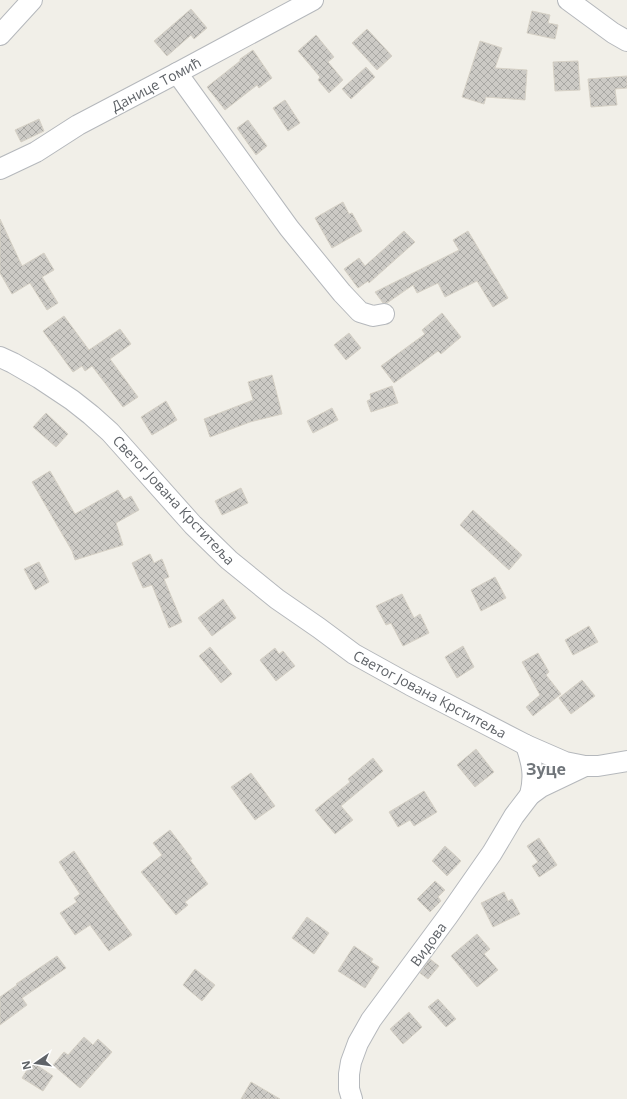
<svg xmlns="http://www.w3.org/2000/svg" width="627" height="1099" font-family="'Open Sans',sans-serif">
<style>
.building{fill:url(#building-cross-hatch);stroke:#d6d1c6}
.lines{fill:none;stroke-linecap:round;stroke-linejoin:round}
.minor-casing{stroke:#b5b8bc;stroke-width:22}
.minor{stroke:#fff;stroke-width:20}
.labels{text-anchor:middle;dominant-baseline:central;stroke-width:3;stroke-linejoin:round;paint-order:stroke}
.street-label{font-size:14px;fill:#5f6368;stroke:#fff}
.quarter-label{font-size:16px;font-weight:bold;fill:#70757a;stroke:#fff}
</style>
<defs>
<pattern id="building-cross-hatch" width="8" height="8" patternUnits="userSpaceOnUse"><rect width="8" height="8" fill="#cccac5"/><path d="M0 0l8 8M0 8l8-8" fill="none" stroke="#a9a8a4"/></pattern>
</defs>
<rect width="100%" height="100%" fill="#f1efe8"/>
<g class="building">
<polygon points="191,9 207,28 194,39 191,35 167,56 154,41"/>
<polygon points="532,11 550,15 548,23 558,25 555,39 527,33"/>
<polygon points="367,29 392,56 377,70 352,43"/>
<polygon points="316,35 334,57 328,62 343,80 329,93 318,80 320,77 298,51"/>
<polygon points="480,41 502,48 495,68 527,70 525,100 486,97 484,104 462,97"/>
<polygon points="253,50 272,78 259,88 257,85 225,110 207,87 240,61 240,59"/>
<polygon points="578,61 580,90 555,91 553,62"/>
<polygon points="366,67 375,77 351,99 342,89"/>
<polygon points="627,76 627,88 615,89 617,105 591,107 588,79"/>
<polygon points="285,100 300,123 288,131 273,108"/>
<polygon points="39,119 44,131 21,142 15,130"/>
<polygon points="248,120 267,146 256,155 237,128"/>
<polygon points="343,202 349,214 352,213 362,231 332,248 315,218"/>
<polygon points="0,219 22,266 44,253 54,270 42,277 58,303 47,310 30,283 12,294 0,273"/>
<polygon points="404,231 415,242 369,283 368,281 358,288 344,269 359,258 365,266"/>
<polygon points="468,231 508,298 493,307 477,281 445,297 438,283 417,293 413,285 387,303 383,303 375,292 459,250 453,240"/>
<polygon points="442,313 461,337 441,354 438,351 394,383 381,366 425,334 422,330"/>
<polygon points="64,316 89,350 120,329 131,344 110,359 138,397 123,407 92,366 85,371 82,366 73,372 43,331"/>
<polygon points="349,333 361,348 346,360 334,345"/>
<polygon points="272,375 282,414 250,422 210,437 204,419 253,400 248,382"/>
<polygon points="392,386 398,403 371,412 367,401 371,399 370,394"/>
<polygon points="166,401 177,420 152,435 141,417"/>
<polygon points="332,408 338,420 313,433 307,421"/>
<polygon points="46,413 68,434 56,447 33,427"/>
<polygon points="50,471 75,514 118,490 124,500 131,496 139,510 116,523 123,545 75,560 72,551 32,482"/>
<polygon points="241,488 248,503 222,515 215,501"/>
<polygon points="473,510 522,555 509,570 460,525"/>
<polygon points="150,554 154,563 162,559 169,577 164,579 182,622 169,628 152,585 143,588 132,563"/>
<polygon points="39,562 49,582 35,590 24,569"/>
<polygon points="495,577 506,598 481,611 471,590"/>
<polygon points="402,594 414,618 420,614 429,633 403,646 391,623 386,625 376,606"/>
<polygon points="223,599 236,618 212,636 198,618"/>
<polygon points="589,626 598,642 573,655 565,640"/>
<polygon points="463,646 474,667 457,678 445,657"/>
<polygon points="210,647 232,674 221,683 199,656"/>
<polygon points="275,648 279,654 283,651 295,666 276,681 260,660"/>
<polygon points="538,653 549,672 546,675 561,694 533,716 526,707 540,695 522,662"/>
<polygon points="582,680 595,696 571,714 559,698"/>
<polygon points="476,749 494,772 475,787 457,765"/>
<polygon points="373,758 383,771 341,806 353,820 335,834 315,810 350,782 348,779"/>
<polygon points="251,773 275,806 255,820 231,787"/>
<polygon points="424,791 437,812 414,826 410,820 398,827 389,812"/>
<polygon points="170,830 192,859 190,860 208,884 185,902 188,905 176,915 141,872 162,855 153,843"/>
<polygon points="539,838 557,865 539,877 532,866 538,862 527,846"/>
<polygon points="445,846 461,861 447,876 432,861"/>
<polygon points="74,851 102,893 132,935 109,951 90,925 75,935 60,913 77,902 74,898 80,894 59,862"/>
<polygon points="435,881 445,890 438,897 441,901 430,912 417,899"/>
<polygon points="504,892 508,901 512,899 520,914 493,927 481,903"/>
<polygon points="307,917 329,933 314,954 292,938"/>
<polygon points="477,934 490,949 484,954 498,970 477,987 451,956"/>
<polygon points="354,946 373,959 371,962 379,967 365,988 338,971"/>
<polygon points="57,956 66,968 22,998 27,1005 0,1025 0,997 17,985 16,984"/>
<polygon points="430,959 439,966 428,979 420,973"/>
<polygon points="195,969 215,985 202,1001 183,985"/>
<polygon points="438,999 456,1019 446,1027 428,1007"/>
<polygon points="409,1012 422,1027 403,1044 390,1029"/>
<polygon points="84,1037 93,1045 98,1039 112,1052 80,1088 53,1065 64,1052 68,1055"/>
<polygon points="32,1062 53,1076 43,1091 22,1078"/>
<polygon points="251,1082 280,1099 241,1099"/>
</g>
<g class="lines">
<defs>
<g id="minor">
<polyline points="568,0 613,33 627,41"/>
<polyline points="0,35 32,0"/>
<polyline points="177,73 289,228 342,293 360,312 373,316 384,314"/>
<polyline points="0,169 36,152 78,125 177,73 313,0"/>
<polyline points="0,357 13,363 39,378 72,400 91,415 110,432 193,525 229,560 277,599 319,628 354,654 410,685 526,745 565,762 585,766 598,766 627,761"/>
<path d="M526,745c6,18 9,31 4,50"/>
<polyline points="352,1099 349,1089 349,1074 351,1062 358,1043 371,1020 448,916 492,853 514,816 530,795 541,787 585,766"/>
</g>
</defs>
<use href="#minor" class="minor-casing"/>
<use href="#minor" class="minor"/>
</g>
<g class="labels">
<g class="street-label">
<text transform="translate(156 84) rotate(-28)">Данице Томић</text>
<text transform="translate(174 500) rotate(47)">Светог Јована Крститеља</text>
<text transform="translate(430 694) rotate(28)">Светог Јована Крститеља</text>
<text transform="translate(428 944) rotate(-54)">Видова</text>
</g>
<g class="quarter-label">
<text x="546" y="769">Зуце</text>
</g>
</g>
<g transform="translate(36 1063) rotate(257)" stroke="#ffffff" stroke-width="3" paint-order="stroke">
<path d="M0-3L7 15L0 10L-7 15Z" fill="#5f6368"/>
<text y="-6" font-size="11" font-weight="bold" text-anchor="middle" fill="#5f6368">N</text>
</g>
</svg>
